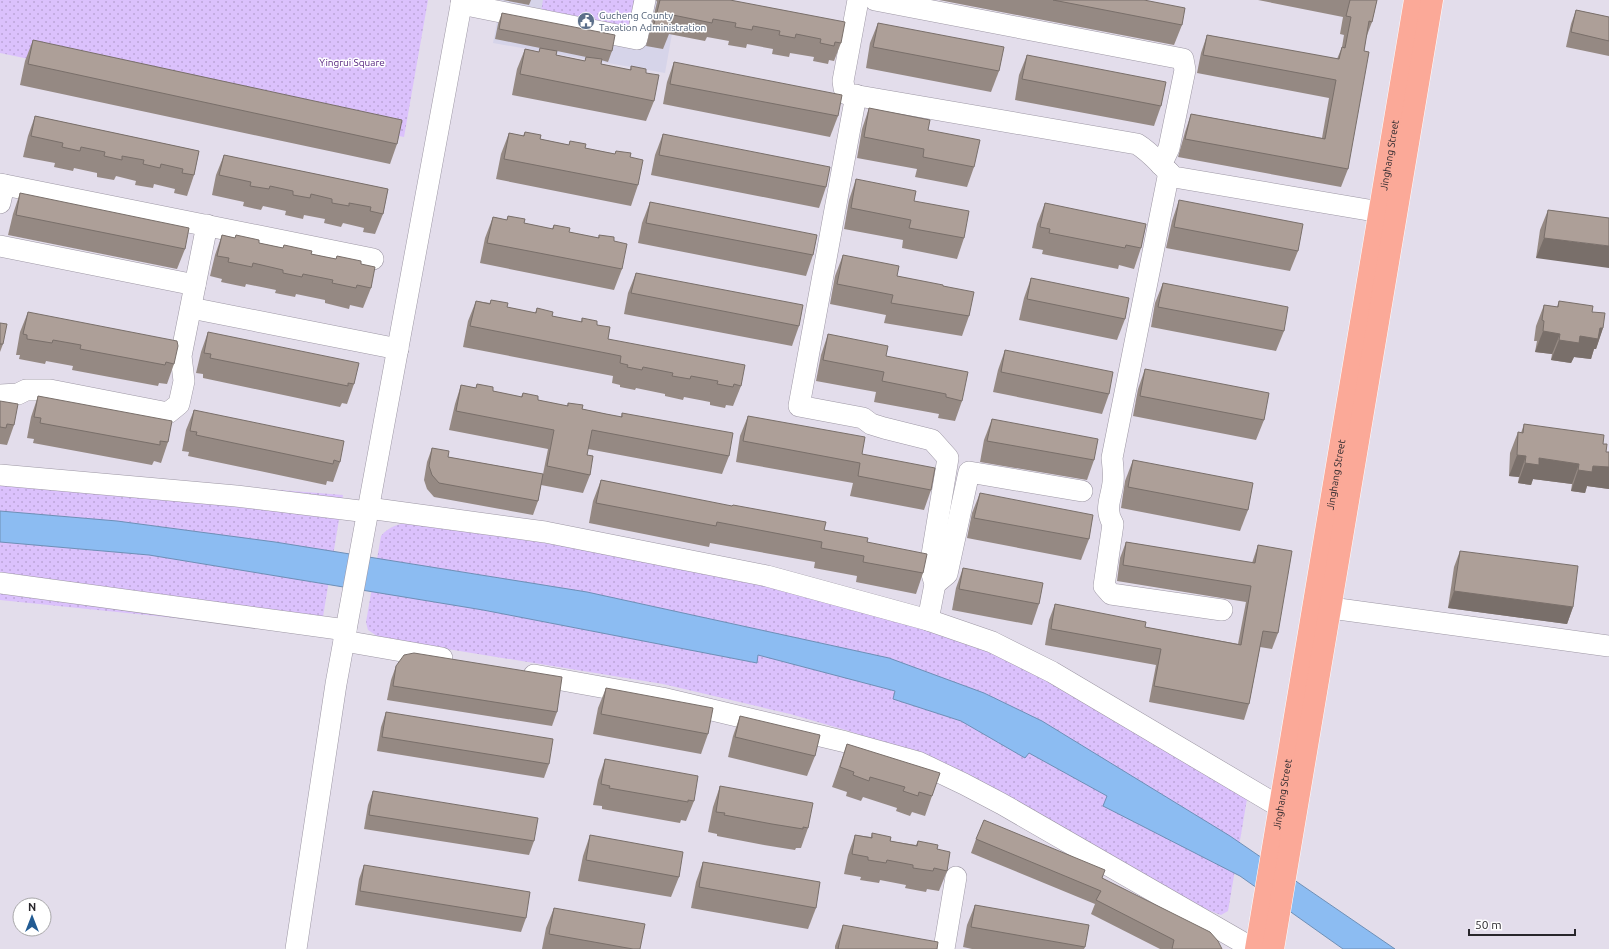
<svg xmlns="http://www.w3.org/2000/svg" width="1609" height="949" font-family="Ubuntu,sans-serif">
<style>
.commercial{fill:#d6d4e9}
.green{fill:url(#green-dots)}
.water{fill:#8cbcf2;stroke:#6e8fb6}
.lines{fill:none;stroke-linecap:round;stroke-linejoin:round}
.minor-casing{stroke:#9d97a4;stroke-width:22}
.major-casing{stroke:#fff;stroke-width:23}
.minor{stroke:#fff;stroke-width:21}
.major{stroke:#fba998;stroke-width:22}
.wall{fill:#958983;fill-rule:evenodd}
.shaded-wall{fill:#796f6a}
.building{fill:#ad9f98;stroke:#796f6a}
.labels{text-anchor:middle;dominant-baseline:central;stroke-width:3;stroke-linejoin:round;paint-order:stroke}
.service-label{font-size:10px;fill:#4e5e75;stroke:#fff;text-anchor:start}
.park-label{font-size:10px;fill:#55247e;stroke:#fff}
.street-label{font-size:10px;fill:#28262b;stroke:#fff}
</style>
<defs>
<pattern id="green-dots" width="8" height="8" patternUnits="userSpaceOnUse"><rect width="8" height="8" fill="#dbc1fc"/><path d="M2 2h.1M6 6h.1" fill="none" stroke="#bca6d8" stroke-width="1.8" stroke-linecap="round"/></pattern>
</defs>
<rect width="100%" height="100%" fill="#e3ddeb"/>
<polygon class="commercial" points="501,0 678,0 665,73 493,43"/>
<g class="green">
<polygon points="0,0 428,0 404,137 0,53"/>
<polygon points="543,0 637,0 631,29 541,11"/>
<polygon points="0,465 142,479 343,495 320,635 272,628 0,600"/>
<path d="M411,522l211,33 185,39 171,52 104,51 165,102 -19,112 -7,4 -21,-8 -262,-145 -89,-31 -59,-17 -127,-30 -283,-46 -12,-8 -2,-8 15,-86c8,-10 18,-12 30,-14z"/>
</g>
<polygon class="water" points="0,511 117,521 275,542 587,592 889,658 984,693 1042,721 1230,836 1395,949 1343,949 1240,876 1103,806 1107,796 1029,753 1025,758 961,721 893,699 895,691 758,655 757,663 483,610 149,555 0,542"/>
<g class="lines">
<defs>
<g id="minor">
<path d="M858,0l-15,81 1,7 3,6 290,50c15,9 24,22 37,33l206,35"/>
<polyline points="875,0 1183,59 1185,70 1169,148 1161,165"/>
<polyline points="461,4 637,39 645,0"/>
<polyline points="856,95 799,406 863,418 871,424 884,428 932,440 948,458 930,567 935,584 928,620"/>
<path d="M1169,172l-57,286c1,8 2,16 1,25 -2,17 -9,25 0,41l-9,62 7,8 111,16"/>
<polyline points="0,184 373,259"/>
<polyline points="0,203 4,185"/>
<polyline points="0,246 195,285"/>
<polyline points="191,308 398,349"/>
<polyline points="0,395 18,394 26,390 50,390 168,413 179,404 184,381 181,356 207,225"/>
<polyline points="0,475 236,496 368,512"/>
<polyline points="368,508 545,532 767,576 928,620 992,642 1052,672 1280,807"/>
<polyline points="0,583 346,630"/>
<polyline points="935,584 947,574 969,472 1082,491"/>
<polyline points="1331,608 1609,646"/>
<polyline points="344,641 442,658"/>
<polyline points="534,675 662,698 846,742 918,762 964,784 1002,804 1254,949"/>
<polyline points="296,949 336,684 462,0"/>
<polyline points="944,949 956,877"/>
</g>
<g id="major">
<path id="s1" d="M1256,949l159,-949"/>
<polyline points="1273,949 1432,0"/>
</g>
</defs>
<use href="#minor" class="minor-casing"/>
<use href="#major" class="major-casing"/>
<use href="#minor" class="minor"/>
<use href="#major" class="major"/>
</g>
<g class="wall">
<polygon points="503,0 531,0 529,5"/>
<polygon points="656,0 730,0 841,43 834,61 829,60 828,64 813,61 814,57 790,53 789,57 772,54 773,49 747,44 746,48 728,45 729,41 707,37 705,41 669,34 663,49 646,46 657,2"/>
<polygon points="939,0 1144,0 1182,25 1174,45"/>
<polygon points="1258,0 1377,0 1372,22 1366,38 1364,51 1348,169 1341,187 1178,157 1185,132 1191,114 1322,138 1329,98 1197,73 1201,53 1207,35 1337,59 1342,47 1344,35 1340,34 1343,17"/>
<polygon points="1576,10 1609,17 1609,56 1566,47 1571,24"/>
<path d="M502,13l110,38 -4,11 -7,-2v4l29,6 1,-4 15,7 8,28 -8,20 -134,-26 5,-26 8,-20 14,3 1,-4 -45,-9 3,-15zM557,51l29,6 -1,4 -29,-6z"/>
<polygon points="878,23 999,71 991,92 866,68 870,43"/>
<polygon points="33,40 397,144 390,164 20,85 25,61"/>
<polygon points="1027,55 1161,106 1154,126 1015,100 1019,75"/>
<polygon points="674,62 838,116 830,137 663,104 667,82"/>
<polygon points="869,108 928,130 974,167 967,187 915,177 917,169 857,158 862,129"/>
<polygon points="35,116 199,151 194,175 187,196 174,193 175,189 154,184 153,188 135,185 136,181 116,176 114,180 97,177 97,173 74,168 73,171 54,167 55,163 23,157 28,136"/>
<polygon points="525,132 540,139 569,145 570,141 585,148 615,154 616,151 630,157 638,185 631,206 496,179 501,154 509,133 523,136"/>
<polygon points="663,134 826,187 819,208 651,175 655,155"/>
<polygon points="224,155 388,189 383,214 375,234 363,232 364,228 343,223 341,227 324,223 325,219 304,215 303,219 285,215 286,211 263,206 261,210 243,206 244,202 212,195 216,175"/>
<polygon points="856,179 914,201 964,238 957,259 902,248 903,240 844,229 849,200"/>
<polygon points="20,193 185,249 177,269 8,235 13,214"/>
<polygon points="1179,200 1298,251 1290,271 1166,248 1172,221"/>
<polygon points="650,202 813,255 806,276 638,243 642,223"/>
<polygon points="1045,203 1141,248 1134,269 1119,265 1118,269 1042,254 1043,250 1032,248 1037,224"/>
<polygon points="1548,210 1609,218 1536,258 1540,230"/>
<polygon points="508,216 524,223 552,229 554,225 569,232 598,238 599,235 614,241 622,269 614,290 480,263 485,238 493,217 507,220"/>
<polygon points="222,235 235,238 236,235 259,243 283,248 284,245 311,254 336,259 337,256 361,264 371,288 363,308 350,305 349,309 325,303 325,300 296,294 295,297 275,293 276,290 246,284 245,287 221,282 222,279 210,276 215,255"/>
<polygon points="843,255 897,276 943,286 969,316 962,336 884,323 886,315 830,304 835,276"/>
<polygon points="636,273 799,326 792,346 624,314 628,293"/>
<polygon points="1031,278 1125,319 1117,340 1019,320 1024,298"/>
<polygon points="1163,283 1284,331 1276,351 1151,327 1155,303"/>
<polygon points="491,300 507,307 535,313 537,308 552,316 581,322 582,318 597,325 608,339 741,386 733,406 726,405 725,408 710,405 710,402 684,397 683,400 665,396 665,394 636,388 635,390 620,387 620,385 612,383 613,376 463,347 468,321 476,301 490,303"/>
<polygon points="1559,301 1592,312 1603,328 1596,349 1594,349 1591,359 1574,357 1571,363 1551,360 1552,354 1535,352 1537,341 1534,341 1536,326 1544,305 1557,307"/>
<polygon points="28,312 174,364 167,384 159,383 158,386 72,370 73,366 46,361 45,364 19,359 20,355 16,355 20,332"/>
<polygon points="0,323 3,344 0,352"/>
<polygon points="208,332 354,384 347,404 342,403 340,407 203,378 203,374 196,373 201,352"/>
<polygon points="828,334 886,356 962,401 955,421 938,418 939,414 874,402 876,392 816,381 821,355"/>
<polygon points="1005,350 1109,394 1102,414 993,392 998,370"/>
<polygon points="1145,369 1264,420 1256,440 1133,416 1138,389"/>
<polygon points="477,384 493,391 521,397 523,393 538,400 567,406 568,403 582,409 621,417 622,413 729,456 722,474 588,449 587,455 590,475 583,493 541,485 538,501 533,515 434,497 427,489 424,480 427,462 432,448 448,457 543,474 548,449 449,430 455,404 461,385 476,388"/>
<polygon points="38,396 168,442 161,463 154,461 152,465 33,443 34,439 27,438 31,417"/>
<polygon points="0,401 14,425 7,445 0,444 0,445"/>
<polygon points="194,410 340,462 333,482 327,481 326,485 188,456 189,452 182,451 186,430"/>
<polygon points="748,416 862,454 931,490 924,510 850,496 853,483 736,462 740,436"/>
<polygon points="992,419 1094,460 1087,480 980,462 984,440"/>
<polygon points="1524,424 1603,444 1606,452 1609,452 1609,489 1587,486 1585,493 1571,491 1572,484 1533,479 1531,485 1518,483 1519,477 1509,476 1510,453 1518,432 1521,433"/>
<polygon points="1133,460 1248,510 1240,531 1121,508 1125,481"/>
<polygon points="601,480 824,530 867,542 923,573 916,594 856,582 857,576 814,568 815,562 710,543 709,547 589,523 593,501"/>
<polygon points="980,493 1089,539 1081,560 967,538 972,513"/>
<polygon points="1126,542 1252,563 1258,545 1278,633 1272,649 1260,647 1249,704 1244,720 1149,702 1156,665 1045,645 1049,620 1055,604 1145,627 1238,644 1246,602 1117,581 1120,558"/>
<polygon points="1460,551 1573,607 1567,624 1448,608 1454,567"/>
<polygon points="963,568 1039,604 1032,625 952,610 956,588"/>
<polygon points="396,666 557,712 552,726 387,700 391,680"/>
<polygon points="606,688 708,734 701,754 593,734 598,708"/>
<polygon points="386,712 549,764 544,778 377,751 381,727"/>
<polygon points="740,716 815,756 807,776 728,757 733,736"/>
<polygon points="847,744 932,796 925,816 912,812 910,816 896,811 897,808 863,797 861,801 846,796 847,792 832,787"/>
<polygon points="605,759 694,801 686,821 681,820 680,823 602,809 602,806 593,805 598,780"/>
<polygon points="720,786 808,828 801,848 796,848 795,850 764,845 717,836 717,834 708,832 713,807"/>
<polygon points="373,791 534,841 529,855 364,829 368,805"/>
<polygon points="872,833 890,841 916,845 918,841 937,849 947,871 939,891 927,889 926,892 905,888 906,885 880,880 879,883 860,880 861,877 844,874 848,855 855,835 871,837"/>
<polygon points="590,835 679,877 671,897 578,881 583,856"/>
<polygon points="976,839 1102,878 1222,949 1160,949 1091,914 1095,904 971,853"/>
<polygon points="703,862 816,908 808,929 691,908 696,882"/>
<polygon points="364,865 526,918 521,932 355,905 359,879"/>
<polygon points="975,905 1085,947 1084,949 972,949 963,947 967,925"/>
<polygon points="554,908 640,949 542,949 546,928"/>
<polygon points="843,925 937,949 835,949 835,946"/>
</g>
<g class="shaded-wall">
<polygon points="1544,238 1609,246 1609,268 1536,258"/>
<polygon points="1600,328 1603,328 1596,349 1594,349 1591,359 1574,357 1571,363 1551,360 1559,340 1580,336"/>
<polygon points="1543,331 1560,334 1552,354 1535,352"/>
<polygon points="1517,455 1526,456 1519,477 1509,476"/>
<polygon points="1539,458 1579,464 1572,484 1533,479 1531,485 1518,483 1525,463"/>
<polygon points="1593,466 1609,467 1609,489 1587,486 1585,493 1571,491 1578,470"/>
<polygon points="1454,591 1573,607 1567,624 1448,608"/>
</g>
<g class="building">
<polygon points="660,0 730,0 845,22 841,43 835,42 834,46 820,43 821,39 796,34 795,38 779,35 780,31 753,26 752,30 735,27 736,23 713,19 712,23 673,15 670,31 653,28"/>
<polygon points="1053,0 1144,0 1185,8 1182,25"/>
<polygon points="1350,0 1377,0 1372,22 1369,21 1364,51 1369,52 1348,169 1185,139 1191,114 1325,139 1336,80 1203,55 1207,35 1339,59 1342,47 1345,48 1351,17 1346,16"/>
<polygon points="1576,10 1609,17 1609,41 1571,32"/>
<polygon points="502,13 615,35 612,51 499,29"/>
<polygon points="878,23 1004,47 999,71 873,47"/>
<polygon points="33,40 402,120 397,144 28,64"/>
<polygon points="540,48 557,51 556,55 585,61 586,57 602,59 601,64 631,70 631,66 646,69 646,73 659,75 654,101 520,74 525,49 539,52"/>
<polygon points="1027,55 1166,82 1161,106 1022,79"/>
<polygon points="674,62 842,95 838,116 670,84"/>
<polygon points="869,108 930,120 928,130 980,140 974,167 923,157 924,149 864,137"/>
<polygon points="35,116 199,151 194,175 182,173 183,169 161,164 160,168 143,164 144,160 122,156 122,160 104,156 105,152 81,147 80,151 62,147 63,143 31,136"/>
<polygon points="525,132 541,135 540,139 569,145 570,141 586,144 585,148 615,154 616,151 631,153 630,157 643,160 638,185 504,159 509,133 524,136"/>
<polygon points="663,134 830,167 826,187 659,155"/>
<polygon points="224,155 388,189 383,214 370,211 371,207 349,203 349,206 332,203 332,199 311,194 310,198 293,195 293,191 270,186 269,189 250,186 251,182 219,175"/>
<polygon points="856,179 916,191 914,201 969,211 964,238 909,228 911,220 851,208"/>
<polygon points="20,193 189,228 185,249 16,215"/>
<polygon points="1179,200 1303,224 1298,251 1174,227"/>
<polygon points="650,202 817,235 813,255 646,223"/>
<polygon points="1045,203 1146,224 1141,248 1126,245 1125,248 1049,233 1050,229 1040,227"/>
<polygon points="1548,210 1609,218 1609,246 1544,238"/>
<polygon points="508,216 525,219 524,223 553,229 554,225 570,228 569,232 599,238 599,235 614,237 614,241 627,244 622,269 487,243 493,217 507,220"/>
<polygon points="222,235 235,238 236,235 259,240 259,243 283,248 284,245 312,251 311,254 336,259 337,256 361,261 361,264 375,267 371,288 357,285 356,288 332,283 333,280 303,274 302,277 283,273 283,270 253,263 252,267 228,262 229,258 217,256"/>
<polygon points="843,255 899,266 897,276 943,285 943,286 974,292 969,316 891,303 893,295 837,284"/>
<polygon points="636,273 803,305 799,326 631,293"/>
<polygon points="1031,278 1129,298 1125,319 1027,299"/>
<polygon points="1163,283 1288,307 1284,331 1158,307"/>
<polygon points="491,300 508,303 507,307 536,313 537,308 553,312 552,316 582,322 582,318 597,321 597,325 610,327 608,339 745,365 741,386 734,384 733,387 717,384 718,381 691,376 690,379 672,376 673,373 643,367 642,370 627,367 628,365 620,363 621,356 470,326 476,301 490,304"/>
<polygon points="1559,301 1593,306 1592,312 1605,313 1603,328 1600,328 1598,339 1580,336 1579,343 1559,340 1560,334 1543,331 1544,321 1542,320 1544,305 1558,307"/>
<polygon points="28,312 177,341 178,346 174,364 166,362 165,365 80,349 81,345 53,340 52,343 27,339 27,335 23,334"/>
<polygon points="0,323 7,324 3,344 0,344"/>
<polygon points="208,332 359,363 354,384 348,383 348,386 210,358 211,354 204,353"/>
<polygon points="828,334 888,346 886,356 968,372 962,401 946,397 946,394 882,381 884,372 823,360"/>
<polygon points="1005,350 1113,372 1109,394 1001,372"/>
<polygon points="1145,369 1269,393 1264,420 1140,396"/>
<polygon points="477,384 493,387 493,391 522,397 523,393 538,396 538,400 568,406 568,403 583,405 582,409 606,414 622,417 622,413 733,433 729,456 592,430 587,455 593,456 590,475 547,466 554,430 456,411 461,385 476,388"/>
<polygon points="38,396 172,421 168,442 160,441 160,445 40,423 41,418 34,417"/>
<polygon points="0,401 18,404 14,425 7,424 6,428 0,427"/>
<polygon points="194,410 344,441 340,462 334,460 333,464 196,435 197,432 190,431"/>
<polygon points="748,416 865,437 862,454 935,468 931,490 858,476 860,463 743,441"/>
<polygon points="992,419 1098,439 1094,460 987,441"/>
<polygon points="1524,424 1604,435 1603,444 1607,444 1606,452 1609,452 1609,467 1593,466 1592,472 1578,470 1579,464 1539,458 1539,465 1525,463 1526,456 1517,455 1518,432 1523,433"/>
<polygon points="432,448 449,451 448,457 543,474 538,501 439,483 432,475 429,466"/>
<polygon points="1133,460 1253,483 1248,510 1128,487"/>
<polygon points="601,480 732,506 733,505 826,522 824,530 868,538 867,542 927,554 923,573 863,562 864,556 821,548 822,542 717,522 716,526 596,503"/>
<polygon points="980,493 1093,515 1089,539 974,518"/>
<polygon points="1126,542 1255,563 1258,545 1292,551 1278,633 1263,631 1249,704 1154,686 1161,649 1051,629 1055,604 1146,622 1145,627 1241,645 1251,586 1123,565"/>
<polygon points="1460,551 1578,566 1573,607 1454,591"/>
<polygon points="963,568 1043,583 1039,604 959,589"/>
<polygon points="414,653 562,677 557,712 393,686 396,666 404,655"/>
<polygon points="606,688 713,708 708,734 601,714"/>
<polygon points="386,712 553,739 549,764 382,737"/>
<polygon points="740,716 820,735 815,756 735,737"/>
<polygon points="847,744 940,773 932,796 919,792 918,796 903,791 905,787 870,777 869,781 853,775 854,772 840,767"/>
<polygon points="605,759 698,776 694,801 688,800 688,802 609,788 610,786 601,784"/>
<polygon points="720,786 813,803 808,828 803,827 803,829 772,824 724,815 725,813 716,812"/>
<polygon points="373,791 538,818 534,841 369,815"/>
<polygon points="984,820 1105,870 1102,878 1210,932 1218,941 1222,949 1172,949 1174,940 1096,900 1101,891 976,839"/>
<polygon points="872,833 891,837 890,841 917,846 918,841 938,845 937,849 950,852 947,871 934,868 933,871 913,868 913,865 887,860 886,863 868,860 868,857 852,854 855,835 872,838"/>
<polygon points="590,835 683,852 679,877 586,860"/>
<polygon points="703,862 820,882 816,908 699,887"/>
<polygon points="364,865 530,892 526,918 360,891"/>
<polygon points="975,905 1089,925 1085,947 971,927"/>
<polygon points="554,908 645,924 640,949 633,949 549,934"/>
<polygon points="843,925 938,942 937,949 838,949"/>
</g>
<defs>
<symbol id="civic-disc" viewBox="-11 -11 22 22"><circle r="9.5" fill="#5c6f8a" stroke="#fff"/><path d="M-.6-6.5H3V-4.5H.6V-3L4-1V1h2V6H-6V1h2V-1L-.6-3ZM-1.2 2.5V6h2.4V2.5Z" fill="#fff"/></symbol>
</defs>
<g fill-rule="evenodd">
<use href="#civic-disc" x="576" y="11" width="20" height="20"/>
</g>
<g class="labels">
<g class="service-label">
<text x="599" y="15">Gucheng County<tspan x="599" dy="12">Taxation Administration</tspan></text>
</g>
<g class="park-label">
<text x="352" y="62">Yingrui Square</text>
</g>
<g class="street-label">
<text stroke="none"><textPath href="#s1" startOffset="805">Jinghang Street</textPath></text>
<text stroke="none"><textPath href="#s1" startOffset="481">Jinghang Street</textPath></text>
<text stroke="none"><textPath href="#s1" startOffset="157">Jinghang Street</textPath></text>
</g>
</g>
<g transform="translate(32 917)"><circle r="19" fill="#ffffff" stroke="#a9a8aa"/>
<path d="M0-3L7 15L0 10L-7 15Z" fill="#225b93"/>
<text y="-6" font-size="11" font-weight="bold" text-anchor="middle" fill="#28262b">N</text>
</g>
<path d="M1469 929v6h106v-6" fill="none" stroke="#28262b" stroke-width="2"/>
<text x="1475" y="929" font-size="12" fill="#28262b" stroke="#ffffff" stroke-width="3" paint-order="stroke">50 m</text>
</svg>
